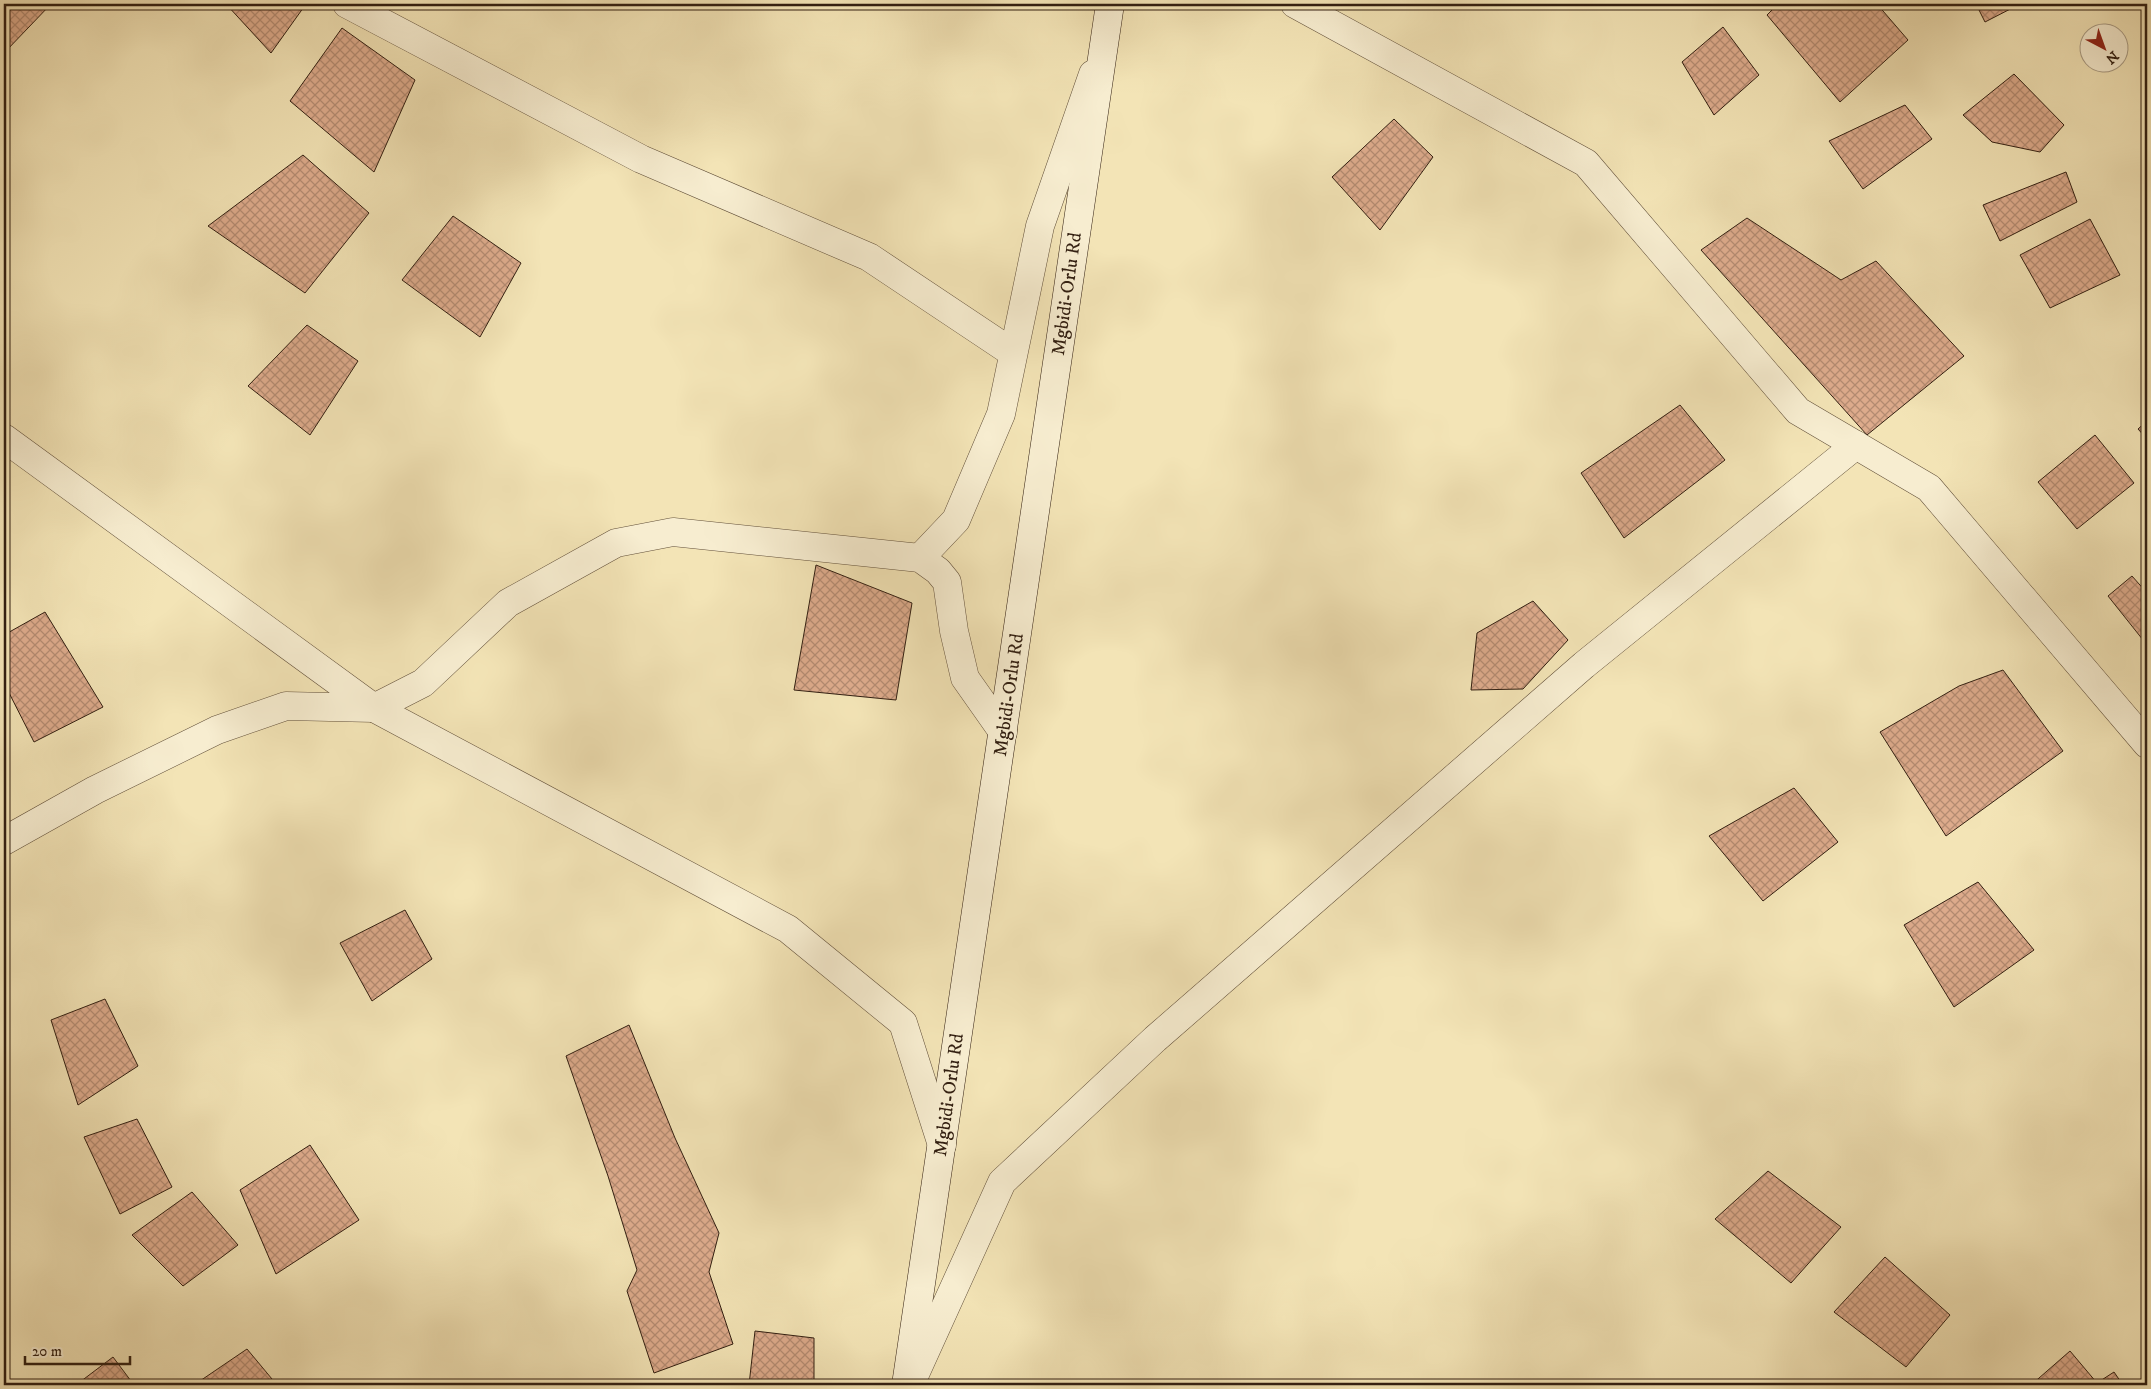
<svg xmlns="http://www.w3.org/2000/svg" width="2151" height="1389" font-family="'IM FELL DW Pica',serif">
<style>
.building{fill:url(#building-cross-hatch);stroke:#321f11}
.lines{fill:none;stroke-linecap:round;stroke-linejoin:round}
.minor-casing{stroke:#62503a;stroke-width:29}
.secondary-casing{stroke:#321f11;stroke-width:29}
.minor{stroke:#f7edd0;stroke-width:28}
.secondary{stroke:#f7edd0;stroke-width:28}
.labels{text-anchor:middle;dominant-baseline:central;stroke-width:4;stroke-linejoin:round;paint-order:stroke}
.street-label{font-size:19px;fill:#321f11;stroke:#f7edd0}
</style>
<defs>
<pattern id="building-cross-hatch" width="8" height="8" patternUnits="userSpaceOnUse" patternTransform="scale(1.25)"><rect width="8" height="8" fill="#ddab8c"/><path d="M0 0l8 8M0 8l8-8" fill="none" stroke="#b48b71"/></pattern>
</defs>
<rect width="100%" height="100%" fill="#f3e4b6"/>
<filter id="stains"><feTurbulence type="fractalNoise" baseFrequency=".004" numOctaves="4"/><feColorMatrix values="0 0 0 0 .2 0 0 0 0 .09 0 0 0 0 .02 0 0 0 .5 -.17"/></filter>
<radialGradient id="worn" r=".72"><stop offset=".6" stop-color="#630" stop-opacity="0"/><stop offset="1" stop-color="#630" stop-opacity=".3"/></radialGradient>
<g class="building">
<polygon points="4,4 51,4 5,52 4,51"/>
<polygon points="226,4 306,4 271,53"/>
<polygon points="1778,4 1877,4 1908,40 1840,102 1767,15"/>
<polygon points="1976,4 2020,4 1985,22"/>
<polygon points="1723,27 1759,75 1714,115 1682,62"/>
<polygon points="342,28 415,80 374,172 290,101"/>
<polygon points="2014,74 2064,125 2040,152 1992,142 1963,115"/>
<polygon points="1905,105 1932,139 1863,189 1829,141"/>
<polygon points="1394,119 1433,157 1380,230 1332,177"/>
<polygon points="303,155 369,213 305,293 208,226"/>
<polygon points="2066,172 2077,202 2000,241 1983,205"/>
<polygon points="453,216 521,263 480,337 402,280"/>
<polygon points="1747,218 1841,280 1876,261 1964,356 1867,435 1701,250"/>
<polygon points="2090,219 2120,275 2050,308 2020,255"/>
<polygon points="307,325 358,361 310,435 248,386"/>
<polygon points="1680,405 1725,460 1624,538 1581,473"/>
<polygon points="2147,421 2147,439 2138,429"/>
<polygon points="2095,435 2134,483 2077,529 2038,482"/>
<polygon points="816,565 912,603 896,700 794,690"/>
<polygon points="2132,576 2147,593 2147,645 2108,596"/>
<polygon points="1533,601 1568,640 1523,689 1471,690 1477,633"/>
<polygon points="45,612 103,707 34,742 4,683 4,635"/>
<polygon points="2003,670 2063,751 1946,836 1880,732 1959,686"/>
<polygon points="1794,788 1838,842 1763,901 1709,836"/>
<polygon points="1978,882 2034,950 1954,1007 1904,925"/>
<polygon points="405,910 432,959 372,1001 340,943"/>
<polygon points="105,999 138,1066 78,1105 51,1020"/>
<polygon points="629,1025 675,1138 719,1233 709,1272 733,1344 654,1373 627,1291 637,1270 608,1176 566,1056"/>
<polygon points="137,1119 172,1187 120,1214 84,1137"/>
<polygon points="310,1145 359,1220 276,1274 240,1190"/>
<polygon points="1768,1171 1841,1227 1791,1283 1715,1219"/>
<polygon points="192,1192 238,1245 183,1286 132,1235"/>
<polygon points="1885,1257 1950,1315 1906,1367 1834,1312"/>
<polygon points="755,1331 814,1338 814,1385 749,1385"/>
<polygon points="247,1349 277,1385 194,1385"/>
<polygon points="2070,1351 2097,1383 2114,1372 2123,1385 2031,1385"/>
<polygon points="113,1357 134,1385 76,1385"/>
</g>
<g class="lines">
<defs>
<g id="minor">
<polyline points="347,4 641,159 869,257 1013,353"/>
<polyline points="1295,4 1586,163 1798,411 1929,488 2147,744"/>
<polyline points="4,438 374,708 788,929 903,1023 942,1145"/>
<polyline points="920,558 956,520 1001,414 1040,226 1093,74"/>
<polyline points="4,841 95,790 217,730 286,706 374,708 423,683 508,603 616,543 673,532 920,558 938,571 947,582 954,631 965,678 1003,732"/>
<polyline points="910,1385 1002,1182 1155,1039 1584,665 1856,445"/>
</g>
<polyline id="secondary" points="906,1385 1110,4"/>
</defs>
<use href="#minor" class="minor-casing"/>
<use href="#secondary" class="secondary-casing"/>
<use href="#minor" class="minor"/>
<use href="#secondary" class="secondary"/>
</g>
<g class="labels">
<g class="street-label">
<text transform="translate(1067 294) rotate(-82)">Mgbidi-Orlu Rd</text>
<text transform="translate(1009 695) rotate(-82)">Mgbidi-Orlu Rd</text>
<text transform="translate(949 1095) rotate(-82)">Mgbidi-Orlu Rd</text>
</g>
</g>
<rect width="2151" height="1389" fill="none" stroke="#f3e4b6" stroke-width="20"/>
<rect x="5" y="5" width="2141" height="1379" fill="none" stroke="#321f11" stroke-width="2.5"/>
<rect x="10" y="10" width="2131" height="1369" fill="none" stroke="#321f11"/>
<g transform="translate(2104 48) rotate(139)"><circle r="24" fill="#f7edd0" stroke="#a89b84"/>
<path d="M0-4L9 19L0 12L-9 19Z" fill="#8f2418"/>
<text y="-8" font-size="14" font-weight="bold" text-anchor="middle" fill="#321f11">N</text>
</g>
<path d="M25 1356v8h105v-8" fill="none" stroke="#321f11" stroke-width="2.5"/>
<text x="32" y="1356" font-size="15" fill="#321f11" stroke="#f7edd0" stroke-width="4" paint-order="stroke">20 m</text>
<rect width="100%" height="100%" filter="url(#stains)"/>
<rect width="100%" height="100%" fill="url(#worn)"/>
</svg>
